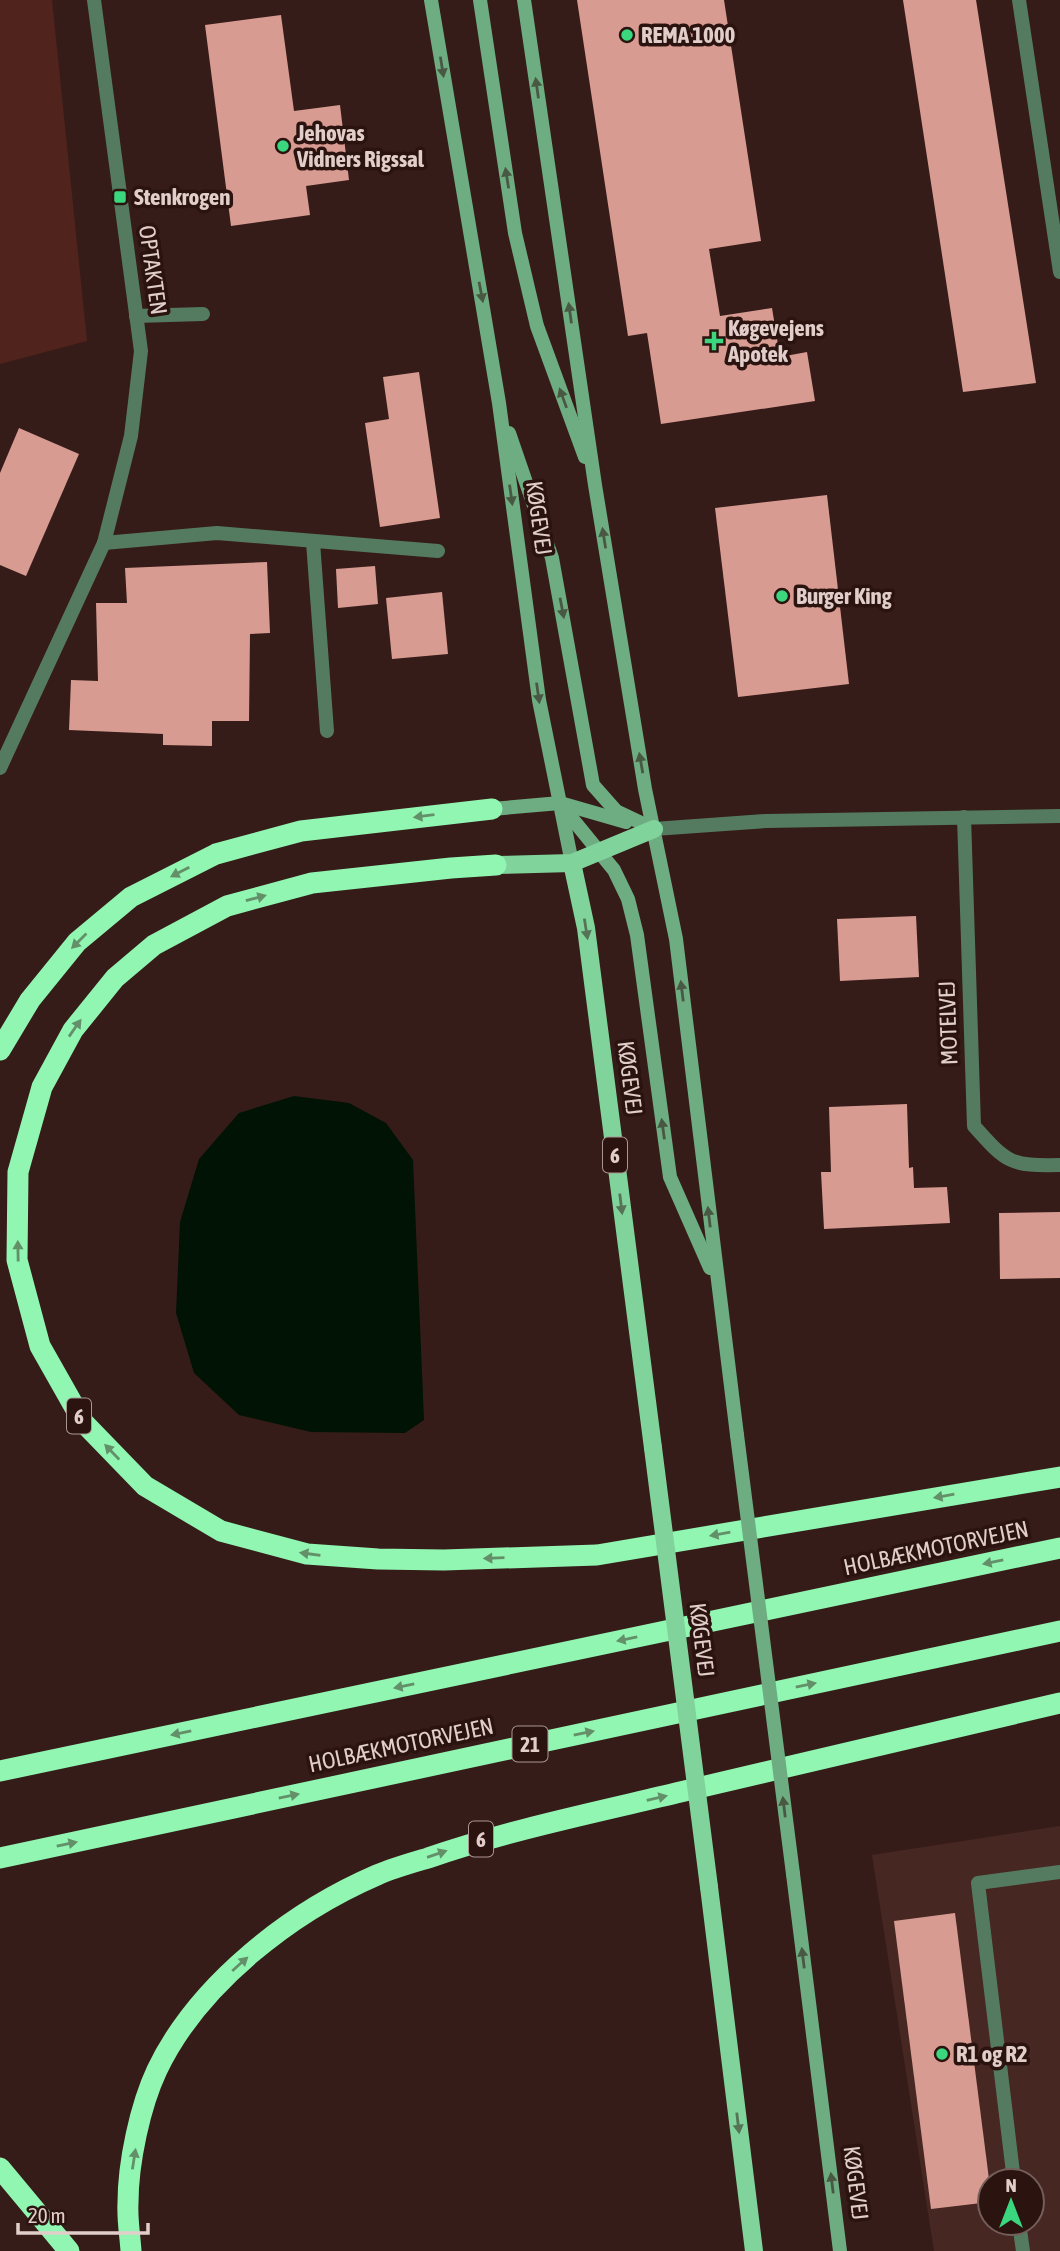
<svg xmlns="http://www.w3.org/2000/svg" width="1060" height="2251" font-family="'Asap Condensed',sans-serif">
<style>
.built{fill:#462722;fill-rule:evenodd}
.green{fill:#51231d}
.water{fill:#001305}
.building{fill:#d89b92}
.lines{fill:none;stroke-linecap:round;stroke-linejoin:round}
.lane{stroke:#547b60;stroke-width:14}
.street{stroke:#547b60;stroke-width:14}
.secondary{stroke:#6dad81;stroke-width:14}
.primary{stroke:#80d39b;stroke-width:18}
.highway{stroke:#91f6b2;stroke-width:21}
.secondary-bridge{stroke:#6dad81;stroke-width:14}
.primary-bridge{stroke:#80d39b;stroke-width:18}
.oneway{fill:#495842}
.oneway2{fill:#639069}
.oneway3{fill:#567355}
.poi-dot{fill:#3bd77f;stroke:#2b130f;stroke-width:2.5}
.labels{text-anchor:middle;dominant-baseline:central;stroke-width:7;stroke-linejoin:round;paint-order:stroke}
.shield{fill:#2b130f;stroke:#aa9693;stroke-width:2}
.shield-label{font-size:21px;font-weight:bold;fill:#e1cecb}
.poi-label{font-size:23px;font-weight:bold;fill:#e1cecb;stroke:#2b130f;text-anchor:start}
.street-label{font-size:23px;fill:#e1cecb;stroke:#2b130f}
</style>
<rect width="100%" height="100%" fill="#361c18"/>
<path class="built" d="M1060,1826v425h-126l-62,-396zM990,2181h42v42h-42z"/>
<polygon class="green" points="0,0 52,0 87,341 0,364"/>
<polygon class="water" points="294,1096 349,1103 386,1123 413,1160 424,1420 405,1433 311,1432 239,1415 194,1373 176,1313 180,1222 199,1159 239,1113"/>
<g class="building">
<polygon points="577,0 724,0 761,241 709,249 720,316 772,308 780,357 807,352 815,401 661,424 647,333 628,336"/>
<polygon points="903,0 976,0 1036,383 963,392"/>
<polygon points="281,15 294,111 340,105 349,180 306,186 310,215 231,226 205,25"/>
<polygon points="419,372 440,518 380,527 365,423 389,419 383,377"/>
<polygon points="19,428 79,454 26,576 0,565 0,473"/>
<polygon points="827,495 849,684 738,697 715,508"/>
<polygon points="267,562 270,633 250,634 249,721 212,721 212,746 163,745 163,734 69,730 71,680 98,681 96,603 127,603 125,568"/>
<polygon points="375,566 378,604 338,608 336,569"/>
<polygon points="442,592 448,654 392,659 386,598"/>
<polygon points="916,916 919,977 840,981 837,919"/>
<polygon points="907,1104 909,1168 913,1167 914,1188 947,1187 950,1223 824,1229 821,1172 831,1172 829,1107"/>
<polygon points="1060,1212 1060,1278 1000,1279 999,1213"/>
<polygon points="955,1913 990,2187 990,2202 931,2209 894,1921"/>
</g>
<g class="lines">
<g class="lane">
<polyline points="1019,0 1060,272"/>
<polyline points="136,316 203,314"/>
<polyline points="1014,2181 978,1883 1060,1872"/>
<polyline points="1019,2223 1023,2251"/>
</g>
<g class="street">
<polyline points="313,542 327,731"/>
<polyline points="104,543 217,533 438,551"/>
<polyline points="0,768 104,543 131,436 141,351 94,0"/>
<path d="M964,817l10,309c33,37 36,40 86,39"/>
<polyline points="654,829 766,821 1060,816"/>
</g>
<g class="secondary">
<polyline points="431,0 499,403 539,700 572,863"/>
<polyline points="480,0 515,233 537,326 585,457"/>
<polyline points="524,0 595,485 645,789 676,939 737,1435"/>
<polyline points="509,433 552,558 593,785 616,811 654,829"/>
<polyline points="561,805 614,870 628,899 637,935 670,1177 710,1268"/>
<polyline points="492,809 560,803 626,822"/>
<polyline points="793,1874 840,2251"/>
</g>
<g class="primary">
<polyline points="572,863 586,928 653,1448"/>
<polyline points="496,865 572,863 654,829"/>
<polyline points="709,1887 754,2251"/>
</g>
<g class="highway">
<polyline points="496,865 451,868 312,883 227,906 154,945 115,978 73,1030 42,1087 18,1172 17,1260 40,1346 83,1422 145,1486 221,1531 307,1554 378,1559 444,1560 597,1555 1060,1477"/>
<polyline points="0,1050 30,1000 77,942 131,897 216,854 301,831 492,809"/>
<polyline points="0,1771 1060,1548"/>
<polyline points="0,1858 1060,1631"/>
<polyline points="0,2168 69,2251"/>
<path d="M131,2251c-1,-16 -4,-32 -3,-48 0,-40 12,-97 29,-133 41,-86 134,-158 220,-195 16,-7 34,-12 51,-17 81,-28 165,-45 248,-65 128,-30 256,-60 384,-90"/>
</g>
<polyline class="secondary-bridge" points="737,1435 793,1874"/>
<polyline class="primary-bridge" points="653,1448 709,1887"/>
</g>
<defs><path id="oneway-solid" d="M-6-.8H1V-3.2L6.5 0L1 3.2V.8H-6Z" transform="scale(1.75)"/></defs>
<g class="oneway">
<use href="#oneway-solid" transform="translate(442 67) rotate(81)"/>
<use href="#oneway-solid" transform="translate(537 88) rotate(-98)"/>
<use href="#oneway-solid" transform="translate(507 178) rotate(-99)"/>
<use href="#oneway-solid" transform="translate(481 292) rotate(79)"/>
<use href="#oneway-solid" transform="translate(570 313) rotate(-98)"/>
<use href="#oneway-solid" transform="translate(563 398) rotate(-110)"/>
<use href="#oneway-solid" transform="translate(511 495) rotate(82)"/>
<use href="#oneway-solid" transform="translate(604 538) rotate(-99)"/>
<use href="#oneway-solid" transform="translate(562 608) rotate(79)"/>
<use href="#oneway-solid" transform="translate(538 693) rotate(82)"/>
<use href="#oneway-solid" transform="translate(641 763) rotate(-100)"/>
<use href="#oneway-solid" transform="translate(682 991) rotate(-97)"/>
<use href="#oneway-solid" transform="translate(663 1129) rotate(-98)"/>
<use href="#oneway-solid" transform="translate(709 1217) rotate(-97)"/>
<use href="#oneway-solid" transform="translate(784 1807) rotate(-97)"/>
<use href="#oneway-solid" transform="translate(803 1958) rotate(-97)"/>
<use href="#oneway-solid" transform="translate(832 2183) rotate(-97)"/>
</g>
<g class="oneway2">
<use href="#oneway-solid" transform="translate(424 816) rotate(173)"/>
<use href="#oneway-solid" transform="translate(180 872) rotate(153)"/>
<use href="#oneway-solid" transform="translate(256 898) rotate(-15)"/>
<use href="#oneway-solid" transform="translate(79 941) rotate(135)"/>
<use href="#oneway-solid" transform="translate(75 1028) rotate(-55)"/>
<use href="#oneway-solid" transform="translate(18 1251) rotate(-91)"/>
<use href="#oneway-solid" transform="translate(112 1452) rotate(-134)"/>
<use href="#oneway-solid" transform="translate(944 1496) rotate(170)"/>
<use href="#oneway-solid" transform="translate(720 1534) rotate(170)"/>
<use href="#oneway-solid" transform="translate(310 1554) rotate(-172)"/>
<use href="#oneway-solid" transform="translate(494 1558) rotate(178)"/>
<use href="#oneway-solid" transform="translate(993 1562) rotate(168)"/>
<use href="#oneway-solid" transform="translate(627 1639) rotate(168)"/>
<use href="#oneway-solid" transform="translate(806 1685) rotate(-12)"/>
<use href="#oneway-solid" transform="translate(404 1686) rotate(168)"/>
<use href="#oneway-solid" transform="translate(181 1733) rotate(168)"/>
<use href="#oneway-solid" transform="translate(584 1733) rotate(-12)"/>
<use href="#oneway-solid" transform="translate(289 1796) rotate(-12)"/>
<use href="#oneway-solid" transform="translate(657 1798) rotate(-13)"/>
<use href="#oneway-solid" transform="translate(67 1844) rotate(-12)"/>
<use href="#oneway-solid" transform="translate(437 1854) rotate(-19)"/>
<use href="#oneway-solid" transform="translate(240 1964) rotate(-42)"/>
<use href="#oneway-solid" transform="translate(134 2159) rotate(-81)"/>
</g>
<g class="oneway3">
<use href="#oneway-solid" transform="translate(586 929) rotate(81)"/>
<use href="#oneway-solid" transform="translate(621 1204) rotate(83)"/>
<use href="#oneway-solid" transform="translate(738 2123) rotate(83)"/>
</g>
<g class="poi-dot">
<circle cx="627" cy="35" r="7"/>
<circle cx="283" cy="146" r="7"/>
<rect x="113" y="190" width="14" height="14" rx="3.5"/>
<path d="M710.5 330.5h7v7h7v7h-7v7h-7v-7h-7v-7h7z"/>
<circle cx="782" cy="596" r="7"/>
<circle cx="942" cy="2054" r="7"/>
</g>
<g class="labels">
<g class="shield">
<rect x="603" y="1137.5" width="24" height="35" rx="5"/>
<rect x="67" y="1398.5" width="24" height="35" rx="5"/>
<rect x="512.5" y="1726.5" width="35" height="35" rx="5"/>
<rect x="469" y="1821.5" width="24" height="35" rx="5"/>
</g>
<g class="shield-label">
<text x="615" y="1155">6</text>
<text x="79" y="1416">6</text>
<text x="530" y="1744">21</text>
<text x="481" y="1839">6</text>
</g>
<g class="poi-label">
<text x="641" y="35">REMA 1000</text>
<text x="297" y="133">Jehovas<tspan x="297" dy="26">Vidners Rigssal</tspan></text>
<text x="134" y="197">Stenkrogen</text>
<text x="728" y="328">Køgevejens<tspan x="728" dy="26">Apotek</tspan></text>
<text x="796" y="596">Burger King</text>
<text x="956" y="2054">R1 og R2</text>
</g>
<g class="street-label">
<text transform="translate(153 270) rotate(82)">OPTAKTEN</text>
<text transform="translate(539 518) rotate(82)">KØGEVEJ</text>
<text transform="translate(948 1023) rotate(-92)">MOTELVEJ</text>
<text transform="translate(630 1078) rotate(83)">KØGEVEJ</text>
<text transform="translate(936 1548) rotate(-12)">HOLBÆKMOTORVEJEN</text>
<text transform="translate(702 1640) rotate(83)">KØGEVEJ</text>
<text transform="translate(401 1745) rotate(-12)">HOLBÆKMOTORVEJEN</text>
<text transform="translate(856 2183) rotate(83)">KØGEVEJ</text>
</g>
</g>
<g transform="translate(1011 2202)"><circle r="33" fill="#2b130f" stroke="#745e5a" stroke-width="2"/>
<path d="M0-5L12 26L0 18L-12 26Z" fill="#3bd77f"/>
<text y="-10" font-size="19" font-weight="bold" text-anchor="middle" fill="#e1cecb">N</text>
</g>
<path d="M18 2223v10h130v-10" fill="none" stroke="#e1cecb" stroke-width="3.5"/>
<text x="28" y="2223" font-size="21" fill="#e1cecb" stroke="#2b130f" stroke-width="5" paint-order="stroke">20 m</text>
</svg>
